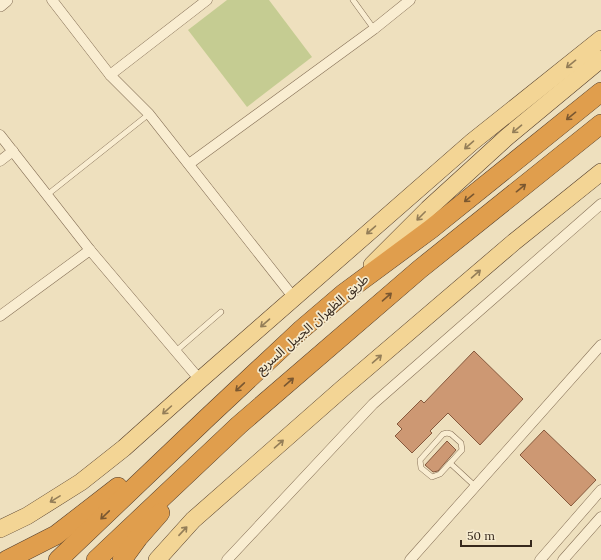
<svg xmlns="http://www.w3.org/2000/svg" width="601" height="560" font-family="Lora,'Noto Sans Arabic',serif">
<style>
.green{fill:#c5cc92}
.building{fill:#cd9873;stroke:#86593d}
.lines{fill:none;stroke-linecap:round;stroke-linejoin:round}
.service-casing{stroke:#867057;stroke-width:6}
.minor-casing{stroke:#867057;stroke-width:11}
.tertiary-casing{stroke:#867057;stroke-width:14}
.primary-casing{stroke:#543e2c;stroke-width:18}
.motorway-casing{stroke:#543e2c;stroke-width:20}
.service{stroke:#f9edd1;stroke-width:5}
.minor{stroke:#f9edd1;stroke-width:10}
.tertiary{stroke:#f9edd1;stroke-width:13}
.primary{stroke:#f3d595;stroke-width:17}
.motorway{stroke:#e09e4d;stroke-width:19}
.oneway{stroke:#947e58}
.oneway2{stroke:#7a5730}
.labels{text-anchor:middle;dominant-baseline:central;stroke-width:3.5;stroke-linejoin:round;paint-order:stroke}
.street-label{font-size:13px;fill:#36281c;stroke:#f5eace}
</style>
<rect width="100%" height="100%" fill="#eee0be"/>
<polygon class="green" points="227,0 269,0 312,57 247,107 188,30"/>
<g class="building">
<polygon points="474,351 523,399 480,445 448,413 430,431 432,433 412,453 395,436 402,429 397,424 421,400 424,403"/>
<polygon points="544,430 596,480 571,506 520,455"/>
<polygon points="447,441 456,450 438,471 433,472 425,465"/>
</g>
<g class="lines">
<defs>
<g id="service">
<polyline points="353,0 374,29"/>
<polyline points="47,195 149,114"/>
<polyline points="176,351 221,312"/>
<polygon points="447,433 451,434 461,443 462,450 440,474 432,477 421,468 420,460 443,434"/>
<polyline points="450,463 476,487"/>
</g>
<g id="minor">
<polyline points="52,0 110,75 149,114 294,298"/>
<polyline points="110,75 207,0"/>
<polyline points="0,135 90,250 200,380"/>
<polyline points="0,161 13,151"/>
<polyline points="189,164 374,29 410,0"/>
<polyline points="0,316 90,250"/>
<polyline points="227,560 373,404 601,204"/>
<polyline points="410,560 601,345"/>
<polyline points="540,560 601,490"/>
<polyline points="563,560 601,517"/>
</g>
<polyline id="tertiary" points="0,5 6,0"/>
<g id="primary">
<polyline points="372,265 428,209 507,137 601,59"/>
<polyline points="0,529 27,516 81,482 124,448 200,380 472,142 601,39"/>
<polyline points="157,560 193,520 342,389 514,242 601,172"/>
</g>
<g id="motorway">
<polyline points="7,560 56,535 118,487"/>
<polyline points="58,560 209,416 302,329 343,294 431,229 601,92"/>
<polyline points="96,560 239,425 420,269 601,124"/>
<polyline points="122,560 138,538 160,513"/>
</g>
</defs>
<use href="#service" class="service-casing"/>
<use href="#minor" class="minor-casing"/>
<use href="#tertiary" class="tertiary-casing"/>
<use href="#primary" class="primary-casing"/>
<use href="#motorway" class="motorway-casing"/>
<use href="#service" class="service"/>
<use href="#minor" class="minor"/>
<use href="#tertiary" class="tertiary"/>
<use href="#primary" class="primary"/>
<use href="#motorway" class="motorway"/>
</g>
<defs><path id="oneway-shaft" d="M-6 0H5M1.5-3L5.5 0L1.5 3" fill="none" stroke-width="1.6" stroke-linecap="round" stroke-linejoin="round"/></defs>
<g class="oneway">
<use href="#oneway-shaft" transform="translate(571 64) rotate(141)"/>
<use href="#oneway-shaft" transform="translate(517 129) rotate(140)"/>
<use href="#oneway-shaft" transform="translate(469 145) rotate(139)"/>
<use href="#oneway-shaft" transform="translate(421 216) rotate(135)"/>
<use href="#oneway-shaft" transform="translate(371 230) rotate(139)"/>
<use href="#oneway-shaft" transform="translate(476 274) rotate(-41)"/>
<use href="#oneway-shaft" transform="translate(265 323) rotate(139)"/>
<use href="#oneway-shaft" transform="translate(377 359) rotate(-41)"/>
<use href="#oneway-shaft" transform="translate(167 410) rotate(138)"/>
<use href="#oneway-shaft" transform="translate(279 444) rotate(-41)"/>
<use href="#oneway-shaft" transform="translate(55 499) rotate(148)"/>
<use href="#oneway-shaft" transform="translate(183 531) rotate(-47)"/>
</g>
<g class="oneway2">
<use href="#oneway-shaft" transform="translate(571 116) rotate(141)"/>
<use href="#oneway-shaft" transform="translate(521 188) rotate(-39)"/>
<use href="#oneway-shaft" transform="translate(469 198) rotate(141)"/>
<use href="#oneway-shaft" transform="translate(387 297) rotate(-41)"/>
<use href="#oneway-shaft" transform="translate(289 382) rotate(-41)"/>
<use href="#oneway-shaft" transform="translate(240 387) rotate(137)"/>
<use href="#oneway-shaft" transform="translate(105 515) rotate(136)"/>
</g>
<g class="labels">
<g class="street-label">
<text transform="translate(312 324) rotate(-41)">طريق الظهران الجبيل السريع</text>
</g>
</g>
<path d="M461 540v6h70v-6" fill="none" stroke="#36281c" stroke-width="2"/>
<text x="467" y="540" font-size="12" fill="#36281c" stroke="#f5eace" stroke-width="3" paint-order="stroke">50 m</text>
</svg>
